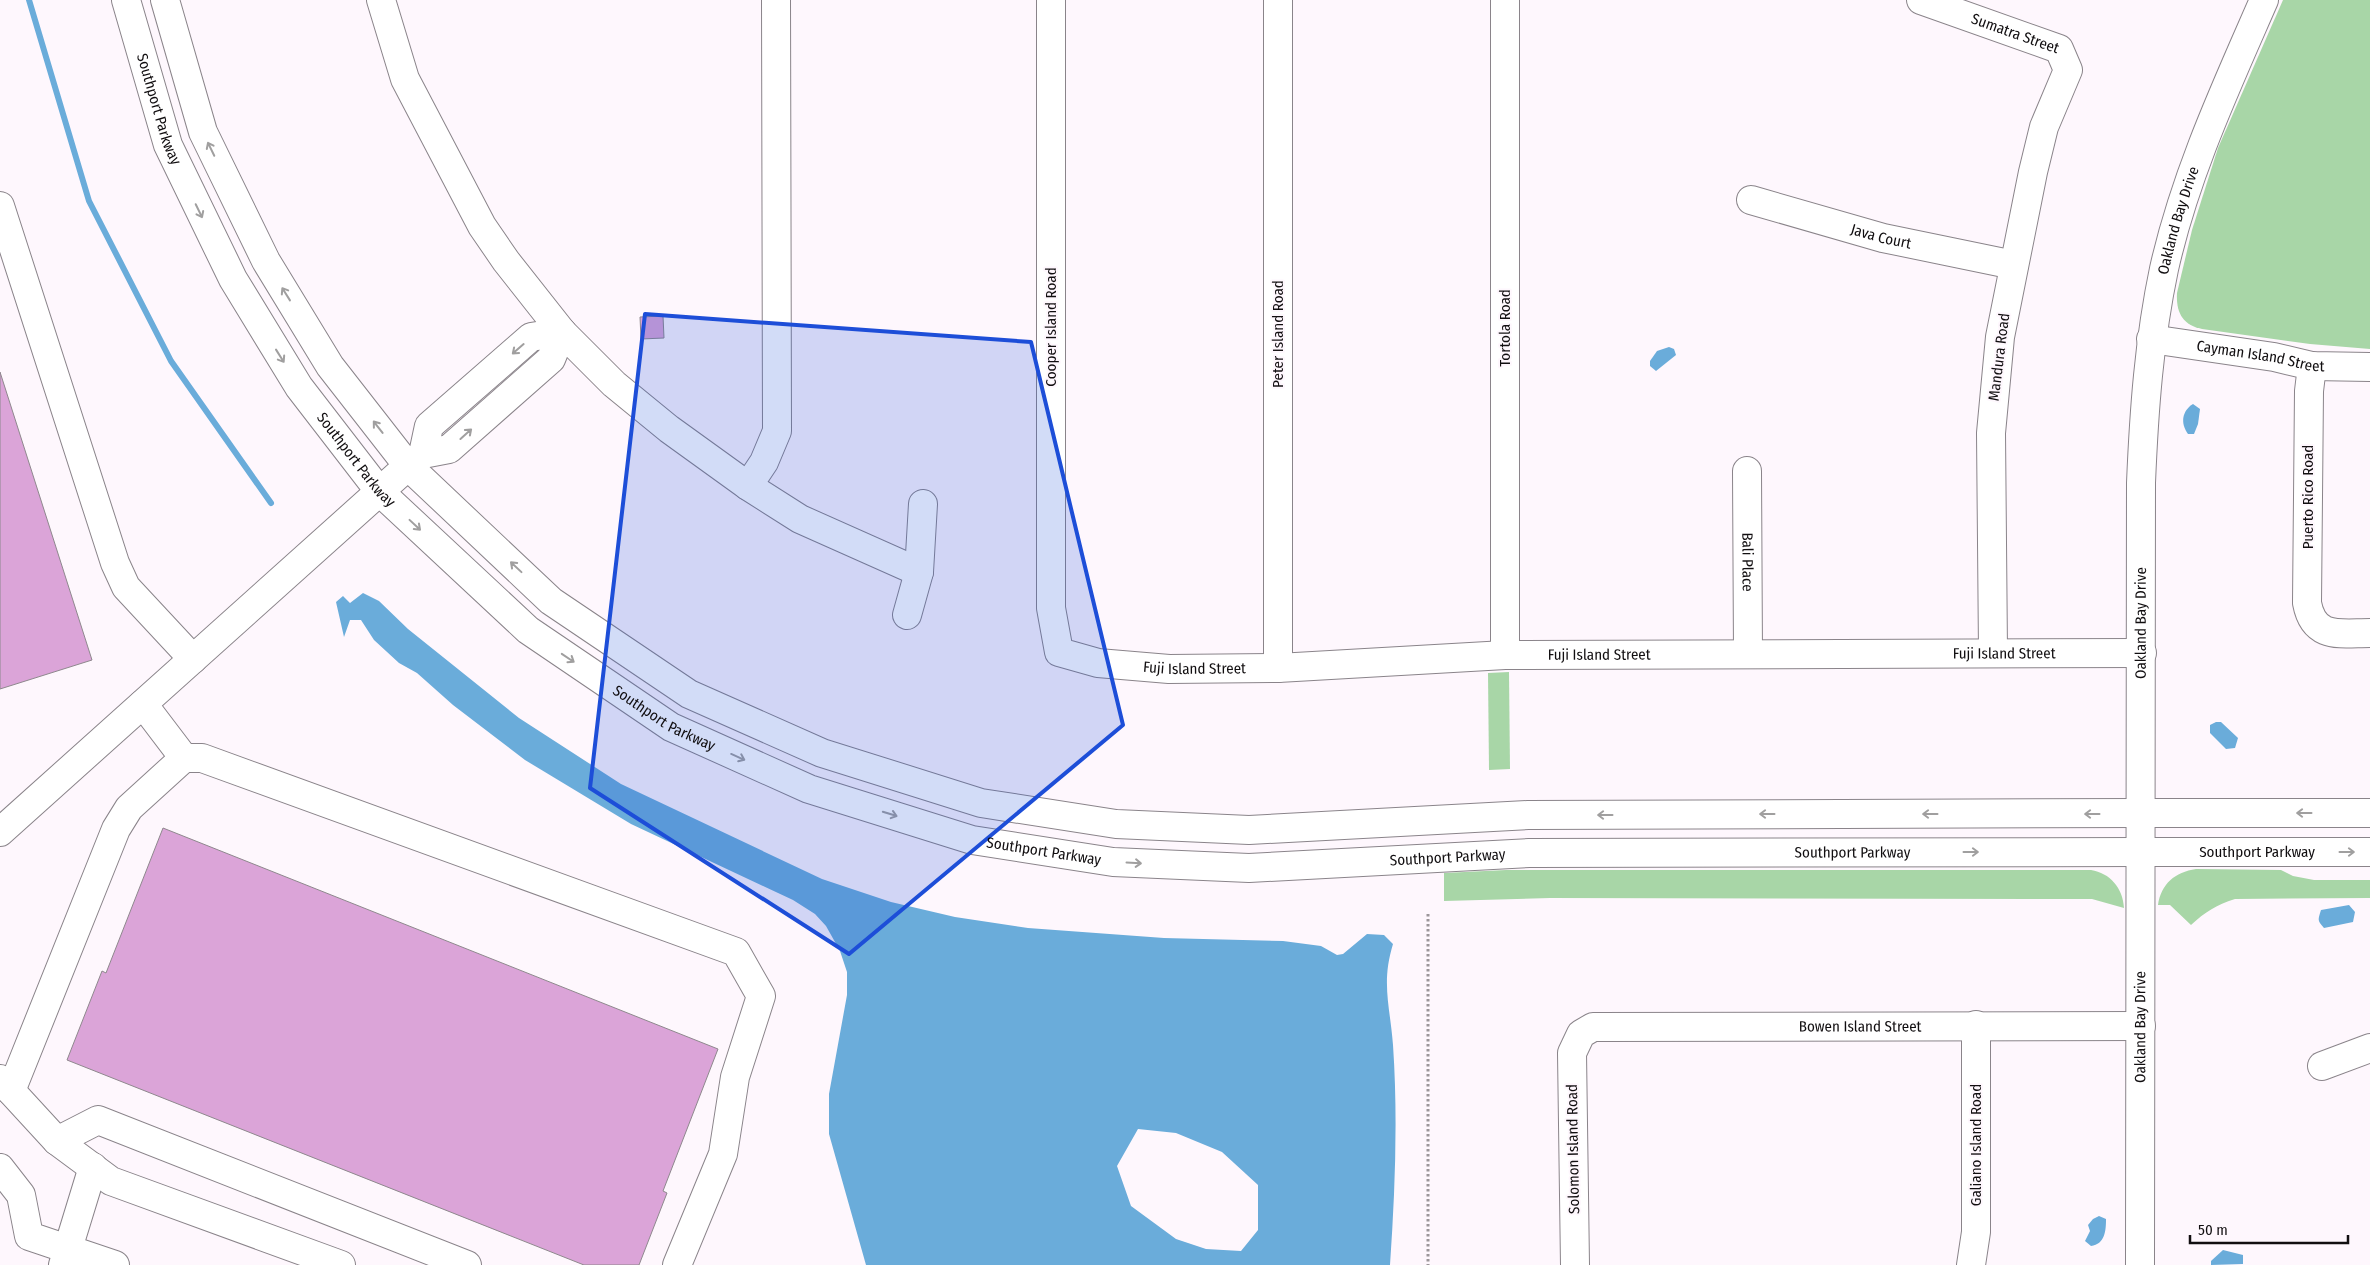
<svg xmlns="http://www.w3.org/2000/svg" width="2370" height="1265" font-family="'Fira Sans Condensed',sans-serif">
<style>
.green{fill:#a8d6a7}
.water{fill:#6aacda;fill-rule:evenodd}
.lines{fill:none;stroke-linecap:round;stroke-linejoin:round}
.stream{stroke:#6aacda;stroke-width:6}
.building{fill:#dba4d8;stroke:#8e888d}
.minor-casing{stroke:#8a848a;stroke-width:30}
.major-casing{stroke:#8a848a;stroke-width:30}
.path{stroke:#9b969a;stroke-width:3;stroke-dasharray:2.5 2.5;stroke-linecap:butt}
.minor{stroke:#fff;stroke-width:28}
.major{stroke:#fff;stroke-width:28}
.oneway{stroke:#a09f9f}
.marked{fill:#1d4ed8;fill-opacity:0.2;stroke:#1d4ed8;stroke-width:4;stroke-linejoin:round}
.labels{text-anchor:middle;dominant-baseline:central;stroke-width:4;stroke-linejoin:round;paint-order:stroke}
.street-label{font-size:15px;fill:#110e10;stroke:#fef7fd}
</style>
<rect width="100%" height="100%" fill="#fef7fd"/>
<g class="green">
<path d="M2283,0h87v349l-60,-5 -108,-15c-20,-4 -26,-17 -25,-36l15,-63 26,-82z"/>
<polygon points="1509,672 1510,769 1489,770 1488,673"/>
<path d="M2196,869l85,1 12,6 21,4h56v18l-135,1c-19,6 -30,13 -44,26l-21,-20h-12c3,-21 17,-33 38,-36z"/>
<path d="M1506,870h585c19,3 32,18 33,38l-32,-9 -542,-1 -106,3v-28z"/>
</g>
<g class="water">
<polygon points="1669,347 1674,349 1676,355 1656,371 1650,366 1650,361 1657,351"/>
<path d="M2193,404l7,5 -2,15 -4,10h-6c-8,-11 -6,-23 5,-30z"/>
<path d="M363,593l16,8 29,28 111,89 102,66 201,95 69,23 64,15 73,11 136,10 119,3 38,5 16,9 6,-1 24,-20 17,1 9,9c-12,39 -3,62 0,101 5,73 2,147 -3,220h-524l-37,-131v-40l18,-99v-23l-7,-21 -14,-25 -11,-12 -22,-14 -162,-76 -106,-64 -72,-55 -36,-32 -18,-10 -25,-23 -13,-20h-11l-6,17 -8,-35 7,-6 7,7zM1138,1129l38,4 46,19 36,33v45l-17,21 -35,-2 -30,-10 -45,-33 -14,-40z"/>
<polygon points="2216,722 2221,722 2238,738 2235,748 2226,749 2210,733 2210,725"/>
<path d="M2349,905l6,7 -2,10 -29,6c-7,-8 -6,-8 -3,-18z"/>
<path d="M2099,1216l7,3c0,12 -1,25 -15,27l-6,-5 5,-10 -2,-6 5,-6z"/>
<polygon points="2223,1250 2243,1255 2243,1264 2211,1265 2211,1261"/>
</g>
<g class="lines">
<polyline class="stream" points="29,0 89,201 171,361 271,503"/>
</g>
<g class="building">
<polygon points="663,316 664,338 641,339 640,317"/>
<polygon points="0,372 92,660 0,689"/>
<polygon points="163,828 718,1049 663,1191 667,1193 639,1265 584,1265 67,1060 102,971 106,973"/>
</g>
<g class="lines">
<defs>
<g id="minor">
<polyline points="381,0 405,79 482,226 506,261 562,332 614,384 669,429 748,486"/>
<polyline points="776,0 777,431 764,462 748,486 800,519 919,572"/>
<path id="s1" d="M1051,0v608l8,44 39,11 71,6 109,-1 227,-13 637,-2"/>
<polyline points="1278,0 1278,668"/>
<path id="s2" d="M1921,0l138,49 9,21 -24,57 -11,45 -33,165 -9,96 2,219"/>
<path id="s3" d="M1751,200l132,38 131,27"/>
<polyline points="0,206 115,563 126,587 193,659"/>
<path id="s4" d="M2151,339l123,18 38,9 58,1"/>
<path d="M2312,366l-3,25 -2,212c7,37 33,30 63,30"/>
<polyline points="423,454 429,426 531,337 562,332"/>
<path id="s5" d="M1747,471l1,182"/>
<polyline points="907,615 919,572 923,504"/>
<polyline points="1505,655 1505,0"/>
<polyline points="143,704 184,758"/>
<polyline points="2141,813 2370,813"/>
<polyline points="0,832 408,466 423,454 449,449 551,359 562,332"/>
<path id="s6" d="M2141,852h229"/>
<polyline points="2322,1066 2370,1048"/>
<polyline points="0,1079 57,1141 111,1181 341,1265"/>
<polyline points="11,1091 116,829 129,808 184,758 202,758 736,952 761,996 735,1077 723,1154 677,1265"/>
<polyline points="57,1141 98,1120 467,1265"/>
<polyline points="0,1168 21,1195 29,1236 115,1265"/>
<polyline points="63,1265 93,1167"/>
<path id="s7" d="M1575,1265l-3,-212 9,-19 12,-7 548,-1"/>
<polyline points="1971,1265 1976,1232 1976,1025"/>
<path id="s8" d="M2140,1265l1,-782c3,-72 8,-143 23,-214 21,-94 62,-182 100,-269"/>
</g>
<g id="major">
<path id="s9" d="M126,0l42,145 65,134 66,108 81,105 148,138 143,97 138,62 163,51 141,22 136,6 280,-15 612,-1"/>
<polyline points="165,0 203,132 266,261 330,366 408,466 551,601 689,694 822,753 981,803 1116,824 1249,830 1528,815 2141,813"/>
</g>
</defs>
<use href="#minor" class="minor-casing"/>
<use href="#major" class="major-casing"/>
<polyline class="path" points="1428,914 1428,1265"/>
<use href="#minor" class="minor"/>
<use href="#major" class="major"/>
</g>
<defs><path id="oneway-shaft" d="M-6 0H5M1.5-3L5.5 0L1.5 3" fill="none" stroke-width="1.6" stroke-linecap="round" stroke-linejoin="round" transform="scale(1.25)"/></defs>
<g class="oneway">
<use href="#oneway-shaft" transform="translate(211 149) rotate(-116)"/>
<use href="#oneway-shaft" transform="translate(199 211) rotate(64)"/>
<use href="#oneway-shaft" transform="translate(286 294) rotate(-122)"/>
<use href="#oneway-shaft" transform="translate(518 349) rotate(139)"/>
<use href="#oneway-shaft" transform="translate(280 356) rotate(58)"/>
<use href="#oneway-shaft" transform="translate(378 427) rotate(-128)"/>
<use href="#oneway-shaft" transform="translate(466 434) rotate(-42)"/>
<use href="#oneway-shaft" transform="translate(415 525) rotate(43)"/>
<use href="#oneway-shaft" transform="translate(516 567) rotate(-137)"/>
<use href="#oneway-shaft" transform="translate(568 658) rotate(34)"/>
<use href="#oneway-shaft" transform="translate(738 757) rotate(24)"/>
<use href="#oneway-shaft" transform="translate(2304 813) rotate(180)"/>
<use href="#oneway-shaft" transform="translate(890 814) rotate(17)"/>
<use href="#oneway-shaft" transform="translate(1767 814) rotate(180)"/>
<use href="#oneway-shaft" transform="translate(1930 814) rotate(180)"/>
<use href="#oneway-shaft" transform="translate(2092 814) rotate(180)"/>
<use href="#oneway-shaft" transform="translate(1605 815) rotate(180)"/>
<use href="#oneway-shaft" transform="translate(1971 852)"/>
<use href="#oneway-shaft" transform="translate(2347 852)"/>
<use href="#oneway-shaft" transform="translate(1134 863) rotate(3)"/>
</g>
<path class="marked" d="M645,314l386,28 92,383 -274,229 -259,-166z"/>
<g class="labels">
<g class="street-label">
<text stroke="none"><textPath href="#s2" startOffset="100">Sumatra Street</textPath></text>
<text stroke="none"><textPath href="#s9" startOffset="114">Southport Parkway</textPath></text>
<text stroke="none"><textPath href="#s8" startOffset="1048">Oakland Bay Drive</textPath></text>
<text stroke="none"><textPath href="#s3" startOffset="135">Java Court</textPath></text>
<text transform="translate(1051 327) rotate(-90)">Cooper Island Road</text>
<text transform="translate(1505 328) rotate(-90)">Tortola Road</text>
<text transform="translate(1278 334) rotate(-90)">Peter Island Road</text>
<text stroke="none"><textPath href="#s4" startOffset="111">Cayman Island Street</textPath></text>
<text transform="translate(1999 357) rotate(-83)">Mandura Road</text>
<text stroke="none"><textPath href="#s9" startOffset="519">Southport Parkway</textPath></text>
<text transform="translate(2308 497) rotate(-90)">Puerto Rico Road</text>
<text stroke="none"><textPath href="#s5" startOffset="91">Bali Place</textPath></text>
<text stroke="none"><textPath href="#s8" startOffset="642">Oakland Bay Drive</textPath></text>
<text stroke="none"><textPath href="#s1" startOffset="1600">Fuji Island Street</textPath></text>
<text stroke="none"><textPath href="#s1" startOffset="1195">Fuji Island Street</textPath></text>
<text stroke="none"><textPath href="#s1" startOffset="790">Fuji Island Street</textPath></text>
<text stroke="none"><textPath href="#s9" startOffset="924">Southport Parkway</textPath></text>
<text stroke="none"><textPath href="#s9" startOffset="1329">Southport Parkway</textPath></text>
<text stroke="none"><textPath href="#s9" startOffset="2139">Southport Parkway</textPath></text>
<text stroke="none"><textPath href="#s6" startOffset="116">Southport Parkway</textPath></text>
<text stroke="none"><textPath href="#s9" startOffset="1734">Southport Parkway</textPath></text>
<text stroke="none"><textPath href="#s7" startOffset="514">Bowen Island Street</textPath></text>
<text stroke="none"><textPath href="#s8" startOffset="238">Oakland Bay Drive</textPath></text>
<text transform="translate(1976 1145) rotate(-90)">Galiano Island Road</text>
<text transform="translate(1573 1149) rotate(-91)">Solomon Island Road</text>
</g>
</g>
<path d="M2190 1235v8h158v-8" fill="none" stroke="#110e10" stroke-width="2.5"/>
<text x="2198" y="1235" font-size="15" fill="#110e10" stroke="#fef7fd" stroke-width="4" paint-order="stroke">50 m</text>
</svg>
